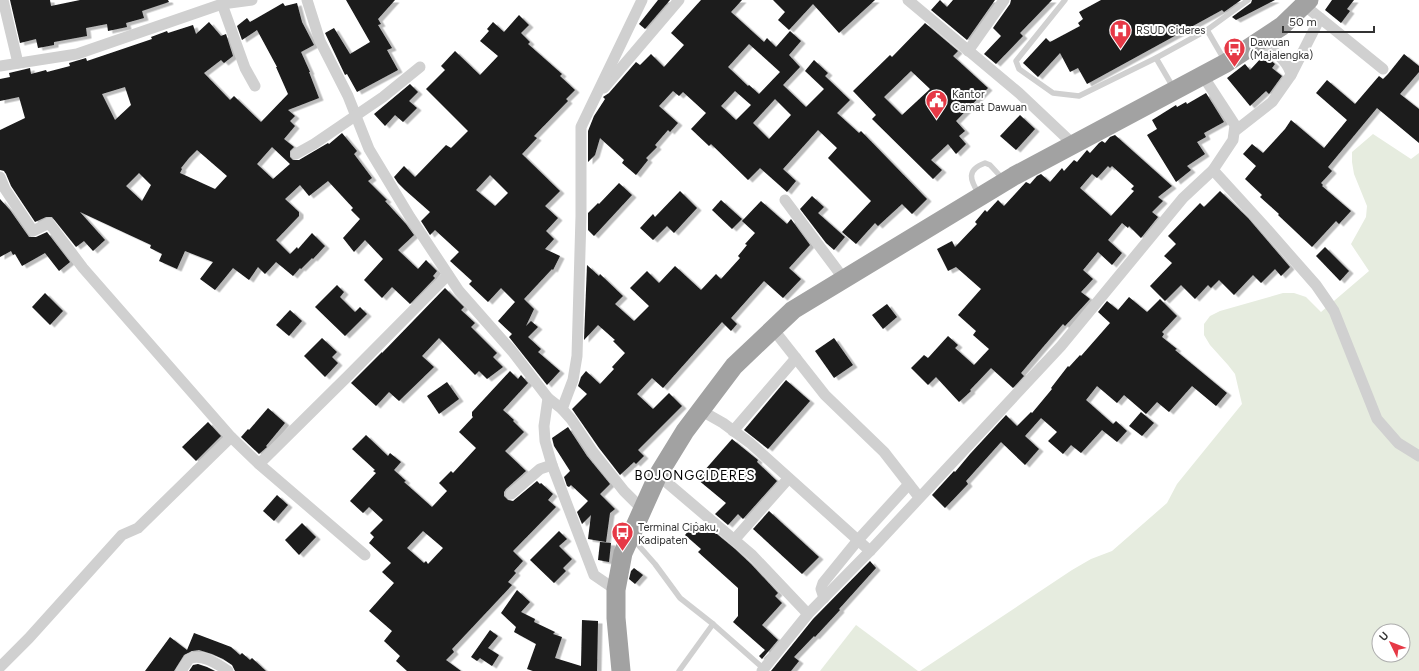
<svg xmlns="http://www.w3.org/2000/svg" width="1419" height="671" font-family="Figtree,sans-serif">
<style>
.green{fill:#e6ecdf;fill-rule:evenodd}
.building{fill:#1a1a1a;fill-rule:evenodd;filter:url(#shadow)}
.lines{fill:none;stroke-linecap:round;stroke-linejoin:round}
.service{stroke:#d0d0d0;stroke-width:5.5}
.minor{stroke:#d0d0d0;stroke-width:11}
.trunk{stroke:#a2a2a2;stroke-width:19}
.labels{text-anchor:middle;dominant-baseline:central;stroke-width:4;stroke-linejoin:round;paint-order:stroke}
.poi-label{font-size:11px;fill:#333;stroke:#fff;text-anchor:start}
.quarter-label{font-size:13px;letter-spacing:1px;fill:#000;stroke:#fff}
</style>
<defs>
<filter id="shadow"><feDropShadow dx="4.5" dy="2.5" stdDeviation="0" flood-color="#0004"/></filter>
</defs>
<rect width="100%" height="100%" fill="#fff"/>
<g class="green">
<path d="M1373,134l38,25 8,-6v518h-499l152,-101 19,-11 21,-8 55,-48 10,-19 65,-80 -7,-30 -7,-9 -18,-20 -6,-10v-11l6,-8 10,-5 63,-18h11l12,4 15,15 48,-41 -18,-27 15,-27 1,-11 -13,-32 -2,-12v-10zM1379,631h24v24h-24z"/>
<polygon points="856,625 918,671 820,671"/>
</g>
<g class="building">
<polygon points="10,0 50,0 51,6 80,0 168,0 169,2 142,11 144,18 126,23 127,27 108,31 107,24 86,28 87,36 54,42 54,45 38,48 36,39 20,43"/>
<polygon points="346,0 395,0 378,19 381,24 378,25 392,48 387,50 398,70 357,92 347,74 345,75 325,33 334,28 350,54 370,42"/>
<polygon points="658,0 670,0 645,29 639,24"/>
<path d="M701,0h41l-11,12 33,30 3,-4 9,9 14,-16 11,10 -12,14 11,12 -17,18 23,22 18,-18 -19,-18 9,-11 14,13 -3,3 25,24 -13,13 22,20 2,-2 66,68 -15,15 -10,-10 -24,22 -3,-3 -19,21 -14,-12 29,-31 -43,-43 9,-10 -19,-18 -35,39 13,12 -9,11 -27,-24 -12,12 -37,-36 -2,2 -18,-17 15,-16 -23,-21 -4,4 -6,-5 -14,15 19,17 -8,9 -2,-2 -13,15 2,2 -11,11 2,2 -12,15 -14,-12 2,-3 -24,-22 -5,17 -7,7v-31l6,-15 11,-17 -2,-2 6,-4 27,-31 4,3 11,-11 13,13 20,-22 -13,-12zM749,44l31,28 -21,22 -10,-9 -1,1 -20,-19zM735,91l16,14 -15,15 -15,-14zM775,99l16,16 -22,24 -16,-16z"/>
<polygon points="773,0 875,0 839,33 813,4 789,30 778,20 785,12"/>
<polygon points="940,0 947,7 953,0 995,0 967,40 931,10"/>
<polygon points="1011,0 1052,0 1020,33 1023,36 996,64 984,54 1001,36 993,28 1010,4"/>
<polygon points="1101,0 1241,0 1224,12 1222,10 1087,84 1078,68 1070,72 1060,53 1038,77 1023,63 1046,38 1050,42 1080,26 1078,23 1083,19 1079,12"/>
<polygon points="1252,0 1275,0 1236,20 1232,17 1251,3"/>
<polygon points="1332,0 1354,0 1347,9 1350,11 1341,23 1325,10"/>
<path d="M283,3l2,3 12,-3 5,19 12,23 -13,7 9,20h-1l10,26 -31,12 7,6 -5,5 5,5 -11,13 10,8 -4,4v6l3,3h6l29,-17 1,1 13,-11 15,18 -3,3 18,24 -4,3 19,19 -2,1 21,23 8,11 -16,15 20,19 8,-9 11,11 -4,5 2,2 -25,26 -18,-17 -10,11 -18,-18 19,-21 -18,-19 -11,12 -11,-14 17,-19 -9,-9 2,-2 -25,-27 -19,15 -9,-11 -15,14 14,13v4l-23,24 14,14 7,-7 1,2 14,-16 13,13 -12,13 -1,-1 -11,11 -1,-1 -7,8 -17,-14 -11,12 -7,-7 -9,13 -16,-12 -18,22 -15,-11 13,-17 -28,-11 -8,18 -18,-8 3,-7 -12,-6 1,-3 -71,-33 25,28 -12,11 -9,-10 -8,6 -24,-30h-6l-11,5 -24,-36 -5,-12 -2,-3 -4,-1v-40l25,-12 -6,-21 -19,4v-22l10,-2 -1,-4 17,-4 4,-1 1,6 15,-4 1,2 23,-6 -1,-3 17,-5 1,3 65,-22 -1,-2 16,-6 1,2 25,-8 3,9 13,-12 12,14 5,-2 7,22 -9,7 -3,-3 -17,13 26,27 4,-4 27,26 27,-28 -12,-27h1l-20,-37 -15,10 -5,-14 10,-8 3,4zM125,87l6,18 -16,15 -13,-26zM272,147l18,17 -17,15 -16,-15zM197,150l30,26 -12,13 -35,-16 2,-4 -1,-1 8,-10zM139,173l12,12 -9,16 -16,-15z"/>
<path d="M519,15l10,10 -8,8 9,9 -2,2 34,30 -2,2 15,14 -9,9 2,2 -34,35 3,2 -15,16 38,37 -15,15 13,12 -12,13 8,8 -9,10 15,7 -7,14 -1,-1 -28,30 10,10 -8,17 5,-5 7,6 -10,10 13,12 -3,3 22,19 -13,14 -38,-48 3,-3 -14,-13 17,-19 -14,-14 -13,14 -19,-18 3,-3 -22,-20 9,-9 -24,-22 -5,5 -9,-14 9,-9 -25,-22 -7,-7 -4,-6 10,-11 11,11 31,-32 5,3 17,-17 -42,-42 19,-19 -4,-4 14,-15 25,24 18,-19 -18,-15 9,-10 -2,-2 6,-7 11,10zM490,175l18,18 -13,13 -19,-16z"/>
<path d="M925,23l33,28 -5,5 35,32 -32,33 9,10 -6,5 7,8 -10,10 -8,-10 -17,16 11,10 -9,9 -61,-60 4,-4 -23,-24 37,-36 2,2zM911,71l19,18 -28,26 -18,-18z"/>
<polygon points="1404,54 1419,66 1419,72 1400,94 1419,109 1419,143 1377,108 1328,167 1332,171 1321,183 1323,185 1322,186 1351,211 1339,224 1336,221 1312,247 1278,215 1279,214 1260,197 1262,195 1245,179 1256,166 1243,154 1252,144 1263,153 1285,129 1291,120 1324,148 1347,120 1316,93 1327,80 1355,104 1379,76 1383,79 1388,74"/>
<polygon points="1264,55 1275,64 1272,68 1282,76 1269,94 1266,91 1250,106 1227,78 1245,64 1250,70"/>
<polygon points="410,84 418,92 409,101 417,108 403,122 395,115 385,126 374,114"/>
<polygon points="1206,93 1224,122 1204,133 1206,137 1197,142 1205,154 1187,166 1191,170 1176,182 1147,135 1157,129 1152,120 1176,105 1177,107 1186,102 1187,104"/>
<polygon points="1020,115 1035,129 1016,150 1000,136"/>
<path d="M1115,135l57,51 -14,11 5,4 -11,11 6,5 -17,21 -12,-12 -1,2 -6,-5 -14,17 14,13 -10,12 -14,-13 -15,18 10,9 -12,13 9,7 -25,27 -2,-2 -20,23 -22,26 3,3 -11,12 -22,-20 -21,22 1,1 -12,11 -23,-25 -8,8 -17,-17 13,-13 4,3 20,-22 10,9 -3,3 19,17 15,-16 -16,-14 3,-4 -18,-16 23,-26 -25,-22 -8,4 -11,-22 15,-8 3,6 22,-23 -2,-2 10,-12 2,2 11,-12 6,6 22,-24 4,2 7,-8 4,-2 9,8 12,-14 2,3 10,-11 3,2 10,-12 3,3 9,-10 3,-2 3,2 5,-6zM1108,166l2,2 2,-2 22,20 -3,3 3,2 -23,25 -31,-28 12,-14 5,4z"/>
<polygon points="619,183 632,195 594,236 588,230 588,213 598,203 599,204"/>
<polygon points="680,191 697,208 674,233 667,226 653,240 640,228 653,214 655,217"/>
<polygon points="1220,191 1248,218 1290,267 1281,276 1275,269 1261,283 1253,275 1234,295 1219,280 1211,288 1208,285 1195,299 1181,285 1165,301 1150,286 1172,263 1164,256 1176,244 1168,236 1200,203 1204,207"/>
<polygon points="812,196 824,207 818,213 845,237 834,250 826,243 800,209"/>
<polygon points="0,199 10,210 29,237 36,237 47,232 70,262 59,271 45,253 22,266 15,254 13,255 11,251 0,257"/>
<polygon points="721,200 742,219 732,229 712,210"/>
<polygon points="761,201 787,224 791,219 810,245 789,268 801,279 783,298 764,281 731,318 737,324 731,331 722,322 663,388 652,378 637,394 653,409 669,393 682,406 638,450 644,456 636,464 634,462 620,475 599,448 572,409 587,394 578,386 581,377 586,371 600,384 614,369 612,367 625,353 613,341 615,340 598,325 584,340 587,265 599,276 600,274 623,296 615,304 634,321 649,306 630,288 647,271 659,283 675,266 701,290 716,274 721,279 740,258 738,256 747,245 745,244 755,233 742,221"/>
<polygon points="1325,247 1349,271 1340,281 1316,256"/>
<polygon points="337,285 344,292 340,297 355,312 360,307 367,314 345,336 315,307"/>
<polygon points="445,288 464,307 461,310 475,323 471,327 497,353 493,357 503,367 487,379 479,371 475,375 439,338 422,356 434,367 399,401 389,392 376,406 351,383 382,352 382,353"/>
<polygon points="45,293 63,311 50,325 32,307"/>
<polygon points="1129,297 1147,312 1160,299 1177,316 1162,332 1164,334 1162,337 1177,349 1175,350 1227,393 1216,406 1192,386 1169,412 1157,402 1146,414 1124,395 1117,403 1097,386 1086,400 1113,424 1116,421 1127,431 1117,442 1102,430 1081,453 1071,445 1063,454 1048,441 1057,432 1041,418 1025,436 1039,449 1025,465 1001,442 966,481 968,484 945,508 932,495 954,471 955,472 970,454 1006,415 1017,426 1031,412 1032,413 1052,389 1051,388 1068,366 1069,367 1080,355 1081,356 1110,323 1098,312 1107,301 1118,310"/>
<polygon points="887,304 897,317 883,329 872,315"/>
<polygon points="290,310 302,321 289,336 276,325"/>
<polygon points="322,338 337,352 332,357 338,363 325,377 304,356"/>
<polygon points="834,338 853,365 834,378 815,351"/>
<path d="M510,371l8,8 3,-4 7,8 -25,27 11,10 -1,1 11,11 -19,19 21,20 -20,18 -2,3v4l4,4 5,1 24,-20 3,3 1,-1 12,11 -5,6 8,7 -43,44 10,10 -9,10 2,2 -8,9 4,3 -60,64 2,3 -8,8 15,11h-54l-11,-10 4,-5 -16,-15 8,-10 -23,-20 25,-28 -12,-11 9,-9 -22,-20 5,-6 -4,-4 13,-13 -14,-13 -6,6 -13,-12 26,-28 -3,-2 2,-1 -23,-21 14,-14 22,21 2,-3 11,9 -7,8 12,11 -2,1 28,25 15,-16 -8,-8 12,-12 2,2 23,-25 -17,-16 14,-15 -1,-1v-4zM423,531l20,17 -15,16 -2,-3 -2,2 -17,-15z"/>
<polygon points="786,380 810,401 768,449 744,430"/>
<polygon points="447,382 459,399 439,414 427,396"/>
<polygon points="268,408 285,423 266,446 267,447 259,454 241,437 248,429 249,430"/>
<polygon points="1141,412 1154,423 1142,436 1129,426"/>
<polygon points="208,422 221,436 196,461 182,447"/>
<polygon points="568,427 587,456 610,484 600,494 615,509 610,513 606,542 588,539 591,515 582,524 577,512 588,501 571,485 569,487 567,486 564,477 570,471 554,446 552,438"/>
<polygon points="732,439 758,460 757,462 777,481 743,519 738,514 728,525 715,514 726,503 697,479"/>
<polygon points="277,495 288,505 274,521 263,511"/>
<polygon points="769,511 819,557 802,574 753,529"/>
<polygon points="696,522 703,528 706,525 735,549 751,564 778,593 775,596 782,603 762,625 778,640 762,659 759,656 765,650 733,622 738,616 738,588 698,552 701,549 685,535"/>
<polygon points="302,523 316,537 299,555 285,540"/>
<polygon points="559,531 567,539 559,546 572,559 563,568 566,571 554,583 530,560"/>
<polygon points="600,542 611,543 609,562 598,560"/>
<polygon points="870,561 876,568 839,609 840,610 815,637 814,636 794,657 799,661 791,671 771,671 813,619"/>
<polygon points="634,568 643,575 635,584 629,579 631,571"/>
<polygon points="517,590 530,602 521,612 535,619 534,622 555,632 553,634 562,637 555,658 581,666 582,620 598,621 597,671 533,671 527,669 536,644 514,632 516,627 501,613"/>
<polygon points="490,630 498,636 488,648 499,655 492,666 480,658 477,661 471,657"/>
<polygon points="194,633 231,647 240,655 242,653 250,660 252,658 266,671 235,671 232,665 223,659 212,654 199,650 192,651 184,655 174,671 145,671 170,637 187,650"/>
<polygon points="198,664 207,667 215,671 189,671 193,665"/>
</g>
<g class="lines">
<g class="service">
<polyline points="1065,0 1016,61 1019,69 1053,93 1079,96 1156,58 1207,30 1248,0"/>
<polyline points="1207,30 1225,61"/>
<polyline points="1156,58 1173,87"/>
<path d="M979,194c-9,-14 -13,-24 6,-31l5,2 13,14"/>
<polyline points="632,538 655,564 680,598 713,624 679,671"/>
<polyline points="713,624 764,669"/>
</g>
<g class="minor">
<polyline points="3,0 18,63"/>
<polyline points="307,0 320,41 348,96 369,149 410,217 459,291 512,351 548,398 562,409 571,419 593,452 624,491 643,510"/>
<polyline points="908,0 1019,93 1073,144"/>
<polyline points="222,4 245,68 255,86"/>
<polyline points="1304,5 1383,69"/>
<polyline points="968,51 1004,0"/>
<polyline points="0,66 77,54 222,4 252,0"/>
<polyline points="1291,75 1320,18"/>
<polyline points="604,88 679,0"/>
<path d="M1235,131l37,-29 19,-27c-3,-15 -19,-24 -29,-34"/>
<polyline points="296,154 314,144 383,97 420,67"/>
<polyline points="1213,170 1265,227 1316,285 1334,311 1377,419 1398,443 1419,456"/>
<polyline points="0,177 5,189 33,231 49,223 83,268 231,437 259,464 365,555"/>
<polyline points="785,200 844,279"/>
<polyline points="773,329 825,395 884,452 919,497"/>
<polyline points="548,398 544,426 545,441 552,465 594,575 616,590"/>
<polyline points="562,409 573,380 577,356 581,216 581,127 642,0"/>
<polyline points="700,410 723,423 750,443 870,551"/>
<polyline points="733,431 796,358"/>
<polyline points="259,464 349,375 448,275"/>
<polyline points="658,475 752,555 808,614"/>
<polyline points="511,494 540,469 552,465"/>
<polyline points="734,540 788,479"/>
<polyline points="824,598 821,589 823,583 858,540 909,484"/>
<polyline points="0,667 29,638 122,535 138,528 231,437"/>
<path d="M181,671l8,-12c12,-6 29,5 39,12"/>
<polyline points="762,671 808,614 870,551 1061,346 1183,198 1213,170 1233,140 1235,125 1203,76"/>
</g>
<polyline class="trunk" points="621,671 616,618 616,590 623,553 658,475 685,431 734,366 793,310 1014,176 1226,63 1282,26 1309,0"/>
</g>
<defs>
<symbol id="hospital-pin" viewBox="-11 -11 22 30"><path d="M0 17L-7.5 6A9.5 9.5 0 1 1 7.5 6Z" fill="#e63946" stroke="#fff"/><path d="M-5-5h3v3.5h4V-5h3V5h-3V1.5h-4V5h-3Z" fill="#fff"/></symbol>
<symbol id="bus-pin" viewBox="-11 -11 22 30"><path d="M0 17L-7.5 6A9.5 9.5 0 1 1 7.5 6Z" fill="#e63946" stroke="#fff"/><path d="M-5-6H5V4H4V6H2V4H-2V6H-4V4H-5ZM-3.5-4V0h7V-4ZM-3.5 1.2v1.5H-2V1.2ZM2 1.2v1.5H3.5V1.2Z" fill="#fff"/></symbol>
<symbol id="civic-pin" viewBox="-11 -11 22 30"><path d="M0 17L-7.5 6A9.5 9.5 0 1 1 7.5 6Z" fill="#e63946" stroke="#fff"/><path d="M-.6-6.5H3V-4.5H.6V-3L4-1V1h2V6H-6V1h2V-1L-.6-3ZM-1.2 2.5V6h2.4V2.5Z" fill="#fff"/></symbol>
</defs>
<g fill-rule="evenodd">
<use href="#hospital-pin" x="1108" y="18" width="25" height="34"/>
<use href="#bus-pin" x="1222" y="36" width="25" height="34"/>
<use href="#civic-pin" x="924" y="88" width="25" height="34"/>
<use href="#bus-pin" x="610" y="520" width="25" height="34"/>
</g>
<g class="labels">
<g class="poi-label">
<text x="1136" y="30">RSUD Cideres</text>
<text x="1250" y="42">Dawuan<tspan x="1250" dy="13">(Majalengka)</tspan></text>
<text x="952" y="94">Kantor<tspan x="952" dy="13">Camat Dawuan</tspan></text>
<text x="638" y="527">Terminal Cipaku,<tspan x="638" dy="13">Kadipaten</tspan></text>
</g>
<g class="quarter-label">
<text x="695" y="475">BOJONGCIDERES</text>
</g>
</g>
<g transform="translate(1391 643) rotate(313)"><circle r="19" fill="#ffffff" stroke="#adadad"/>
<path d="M0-3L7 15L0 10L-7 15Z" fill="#e63946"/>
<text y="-6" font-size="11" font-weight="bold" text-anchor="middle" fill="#333333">U</text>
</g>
<path d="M1283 26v6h91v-6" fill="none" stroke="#333333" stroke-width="2"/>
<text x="1289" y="26" font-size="12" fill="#333333" stroke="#ffffff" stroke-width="3" paint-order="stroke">50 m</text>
</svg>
